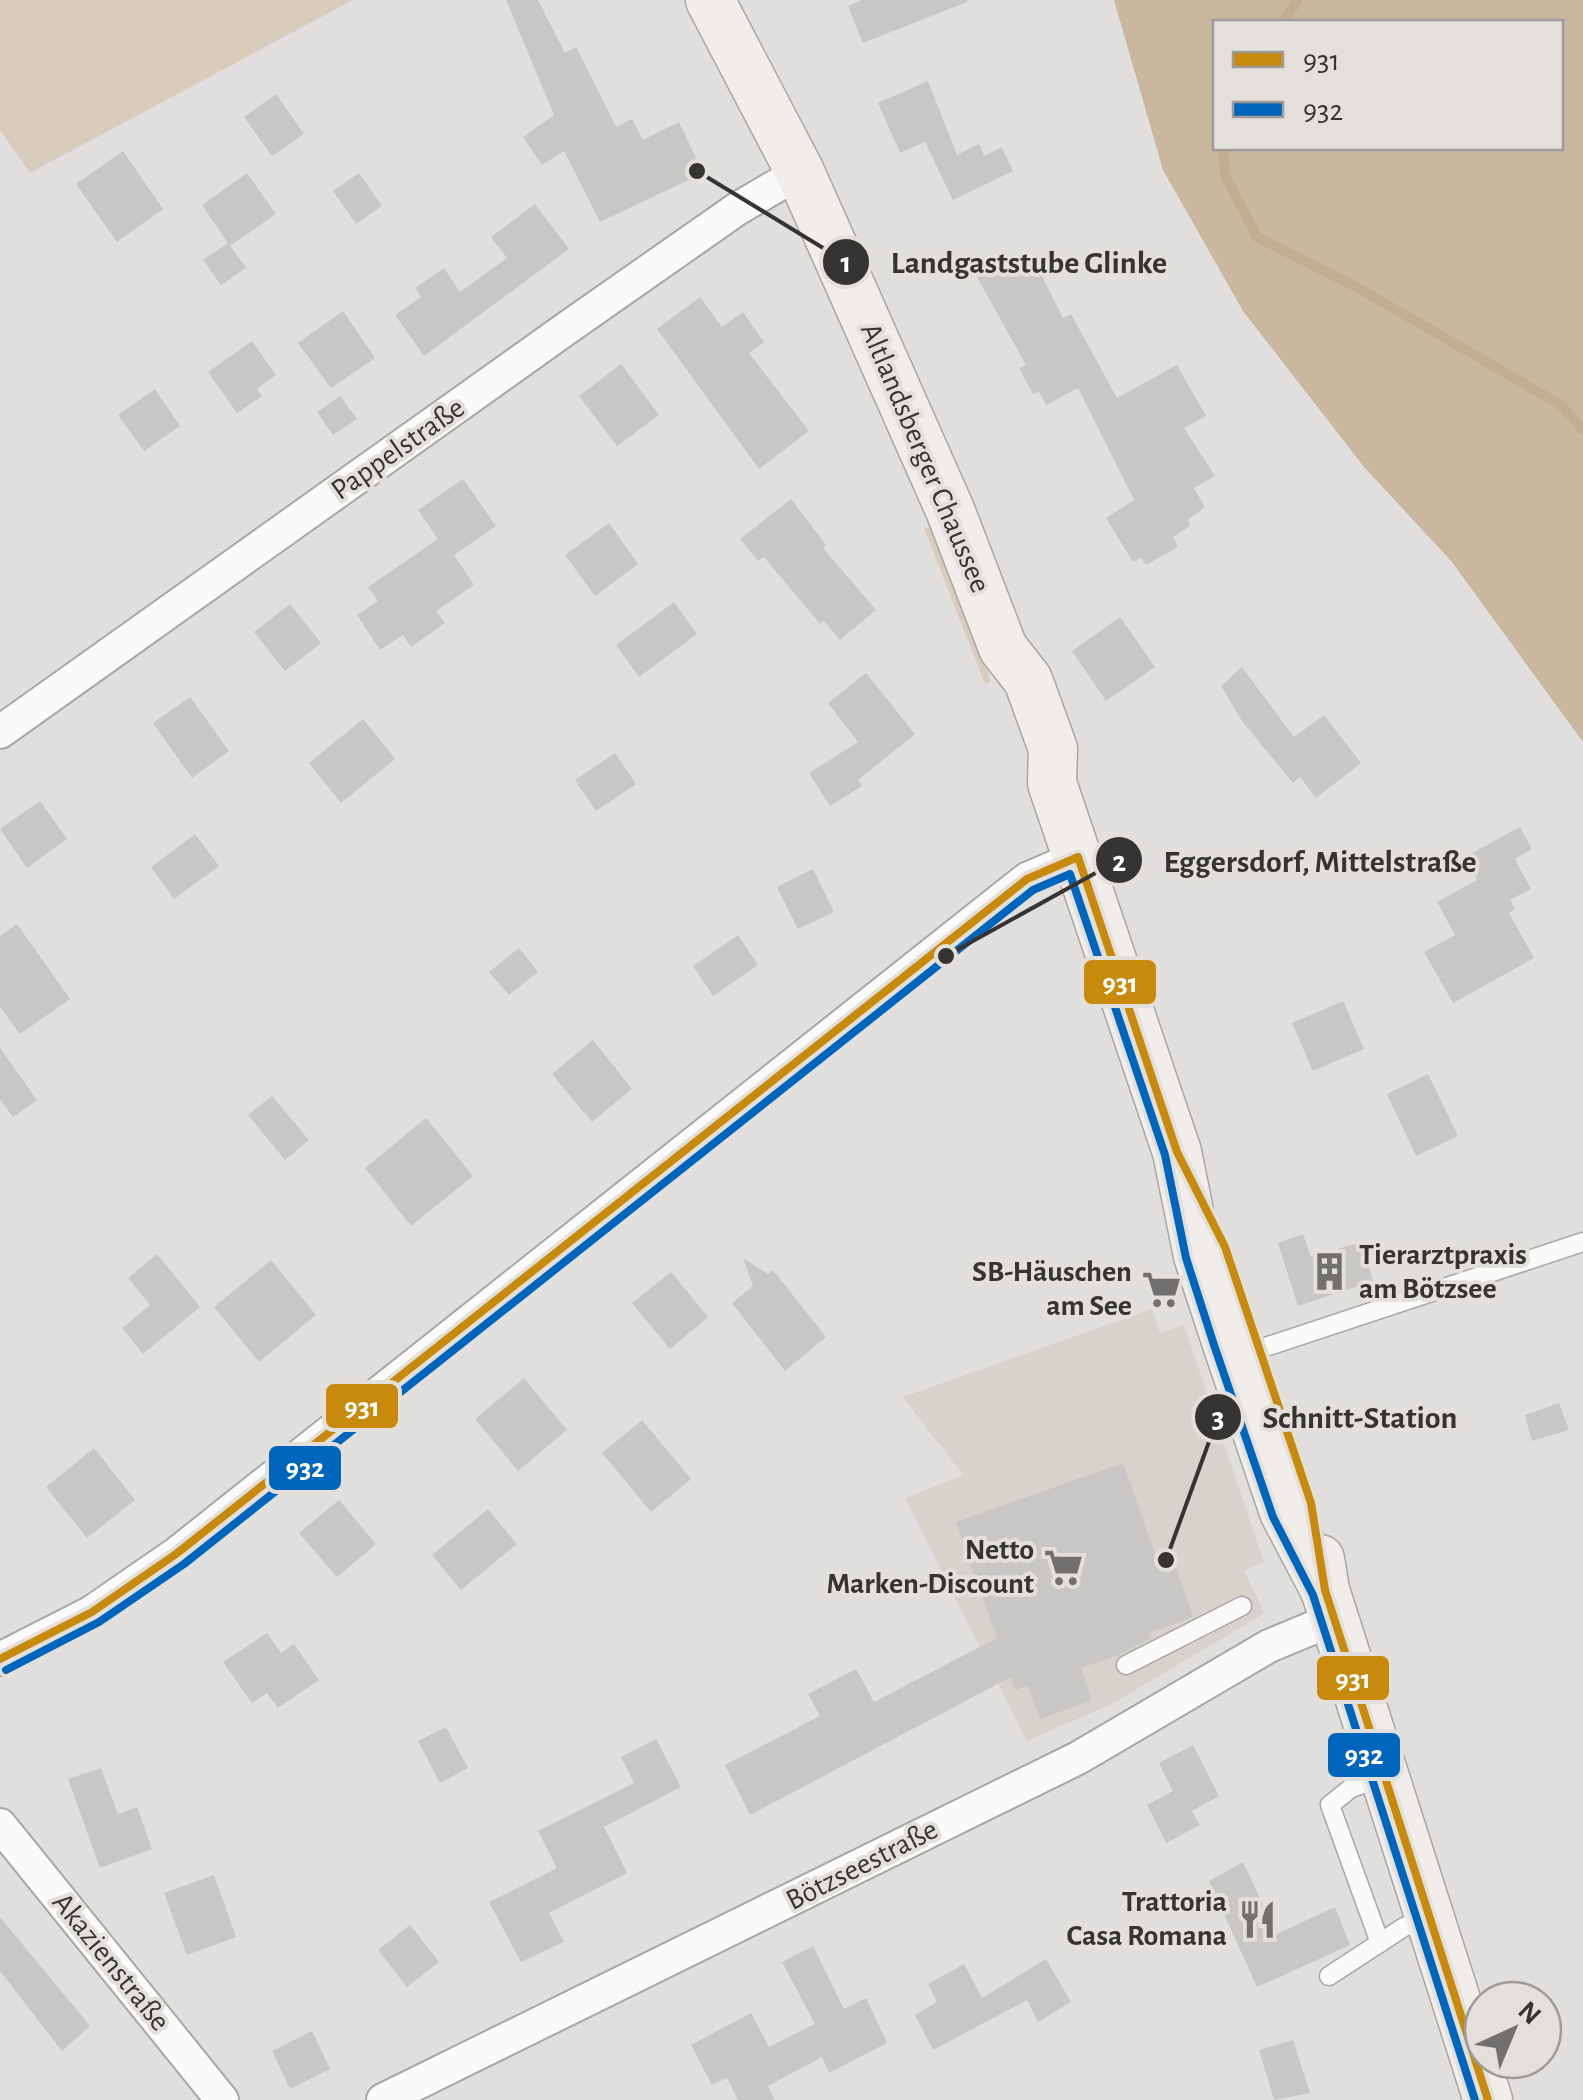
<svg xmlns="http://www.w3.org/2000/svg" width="1583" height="2100" font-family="'Alegreya Sans',sans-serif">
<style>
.built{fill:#d7d2cc}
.green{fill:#d8ccbd}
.forest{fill:#c9b7a0;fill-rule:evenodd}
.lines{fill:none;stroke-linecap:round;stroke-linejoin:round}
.stream{stroke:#c3ad91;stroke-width:10}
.building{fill:#c9c7c5}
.lane-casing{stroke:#a8a7a5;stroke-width:21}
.street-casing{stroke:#a8a7a5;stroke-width:36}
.secondary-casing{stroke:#a8a7a5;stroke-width:51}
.lane{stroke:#fafafa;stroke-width:18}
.street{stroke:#fafafa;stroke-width:32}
.secondary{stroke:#f0edea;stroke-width:48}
.bus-1-casing{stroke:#e3e0db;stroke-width:15}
.bus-2-casing{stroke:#e3e0db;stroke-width:15}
.bus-1{stroke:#c78a0d;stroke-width:8}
.bus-2{stroke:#0065bd;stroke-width:8}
.labels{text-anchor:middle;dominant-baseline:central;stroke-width:8;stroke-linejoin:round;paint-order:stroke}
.street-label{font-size:30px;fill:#363433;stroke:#e3e0db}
.poi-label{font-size:30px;font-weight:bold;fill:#363433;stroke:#e3e0db;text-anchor:end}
.leader{fill:none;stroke:#363433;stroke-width:4}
.callout-dot{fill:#363433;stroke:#e3e0db;stroke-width:4}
.mark-label{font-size:30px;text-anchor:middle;font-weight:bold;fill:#fff}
.callout-label{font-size:32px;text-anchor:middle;font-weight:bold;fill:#363433;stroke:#e3e0db;stroke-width:8;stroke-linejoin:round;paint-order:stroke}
.line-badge{stroke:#e3e0db;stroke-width:4}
.badge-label{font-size:28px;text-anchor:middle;font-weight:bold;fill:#fff}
</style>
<rect width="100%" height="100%" fill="#e1dfdd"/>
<polygon class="built" points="1152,1309 1160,1333 1184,1325 1264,1562 1244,1571 1265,1613 1112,1704 1027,1741 905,1498 963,1475 903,1397"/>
<g class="green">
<polygon points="0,0 353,0 30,173 0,130"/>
<polygon points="938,527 979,634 990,682 985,684 924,528"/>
</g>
<path class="forest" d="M1114,0h469v742l-131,-180 -88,-95 -121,-156 -80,-141zM1216,22h344v126h-344z"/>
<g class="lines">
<g class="stream">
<polyline points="1282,22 1298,0"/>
<polyline points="1223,148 1225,175 1257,237 1353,285 1561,405 1583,430"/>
</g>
</g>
<g class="building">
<polygon points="506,0 538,0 565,53 576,47 616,127 632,119 643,140 679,122 703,173 600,222 564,151 542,165 523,137 554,115"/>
<polygon points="862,0 967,0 967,2 863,43 848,6"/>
<polygon points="928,81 957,155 979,144 984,156 1002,147 1013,171 953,200 925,142 900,153 878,103"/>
<polygon points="276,94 304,134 272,156 244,117"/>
<polygon points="123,151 163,209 117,242 76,184"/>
<polygon points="247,173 276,214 230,246 246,268 221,285 203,260 228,243 202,205"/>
<polygon points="359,173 382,206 356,224 333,191"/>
<polygon points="535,204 569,249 424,356 395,315 421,297 415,288 444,268 460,292 507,258 491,237"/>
<polygon points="1002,252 1014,273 1035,262 1063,318 1071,314 1117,398 1177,365 1206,416 1184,428 1215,476 1194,488 1205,507 1188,520 1190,526 1173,537 1178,547 1146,565 1141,558 1133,562 1106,518 1134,500 1078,388 1046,405 1039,391 1033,394 1019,368 1026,365 972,268"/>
<polygon points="700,297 722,327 743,312 764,342 749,353 809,431 759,469 657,329"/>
<polygon points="343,311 375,358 331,388 298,343"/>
<polygon points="252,341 276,375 257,389 262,396 237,413 208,372"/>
<polygon points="621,364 659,415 617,446 579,396"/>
<polygon points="155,389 180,426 144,451 118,415"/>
<polygon points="340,396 357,419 333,435 317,412"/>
<polygon points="463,479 496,526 454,555 474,585 436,611 445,623 411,647 403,635 380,650 357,615 378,601 368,587 438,539 418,510"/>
<polygon points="791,499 826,545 823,548 876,610 840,640 824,621 820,624 764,557 758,561 740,539"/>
<polygon points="609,523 638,564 595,596 565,555"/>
<polygon points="674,602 697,634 639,677 616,645"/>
<polygon points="290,604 321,643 285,671 254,632"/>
<polygon points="1120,617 1155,667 1106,701 1072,651"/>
<polygon points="1242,667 1294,737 1324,715 1361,763 1316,798 1300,777 1293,783 1242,721 1221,686"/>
<polygon points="866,673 915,734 858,780 862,786 830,806 809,773 858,742 828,703"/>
<polygon points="190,697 229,751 192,778 153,723"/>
<polygon points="363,719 395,759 341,803 309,763"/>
<polygon points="615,753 636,784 596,811 575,780"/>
<polygon points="40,801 67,839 27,868 0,829"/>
<polygon points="1520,827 1532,849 1515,859 1531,889 1510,900 1515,909 1509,913 1534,958 1453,1003 1424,952 1455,935 1437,902 1477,880 1465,857"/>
<polygon points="195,834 219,866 174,899 151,867"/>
<polygon points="813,869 834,912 798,929 777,887"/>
<polygon points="17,924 70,999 20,1034 0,1007 0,936"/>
<polygon points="738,935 758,965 713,996 693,966"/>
<polygon points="519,948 538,972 509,995 489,972"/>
<polygon points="1343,1001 1364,1049 1313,1071 1292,1023"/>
<polygon points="593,1040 632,1089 592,1122 552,1074"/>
<polygon points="0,1048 37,1100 13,1117 0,1099"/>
<polygon points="1428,1074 1458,1136 1416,1156 1387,1094"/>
<polygon points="272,1096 309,1140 285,1160 248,1115"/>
<polygon points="426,1118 473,1176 411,1226 365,1168"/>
<polygon points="1303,1234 1311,1257 1361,1242 1373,1281 1298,1306 1278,1243"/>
<polygon points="157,1254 200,1307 143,1354 122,1328 150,1305 128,1278"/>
<polygon points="743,1258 768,1274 773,1270 826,1337 785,1371 732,1303 753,1286"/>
<polygon points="271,1260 316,1315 259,1362 214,1307"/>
<polygon points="671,1272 708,1317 670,1349 632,1303"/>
<polygon points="524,1378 567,1430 518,1471 475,1419"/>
<polygon points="1559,1403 1569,1430 1532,1441 1525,1415"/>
<polygon points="642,1420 691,1479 651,1512 602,1453"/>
<polygon points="94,1448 135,1500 87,1538 46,1487"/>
<polygon points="1123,1463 1156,1556 1170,1551 1193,1617 1149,1633 1151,1638 1119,1655 1081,1668 1092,1700 1040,1719 1028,1686 1015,1690 1011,1677 750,1815 725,1765 820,1716 808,1694 856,1669 874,1702 997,1638 956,1522"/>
<polygon points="339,1500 376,1544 337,1577 299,1533"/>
<polygon points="488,1509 517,1544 461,1590 432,1555"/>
<polygon points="267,1633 281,1653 294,1644 319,1680 278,1708 267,1693 252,1703 223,1662"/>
<polygon points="446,1727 468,1768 440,1783 418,1741"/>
<polygon points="656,1739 681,1787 604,1827 627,1873 549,1913 564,1942 521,1962 489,1902 557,1868 538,1831 634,1783 621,1757"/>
<polygon points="1193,1745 1219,1796 1192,1811 1200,1825 1166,1843 1147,1805 1173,1791 1159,1763"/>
<polygon points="101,1768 118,1814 137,1807 152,1849 100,1868 68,1779"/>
<polygon points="1243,1862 1277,1934 1335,1907 1350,1945 1257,1987 1209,1881"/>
<polygon points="214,1875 236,1937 187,1955 164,1893"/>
<polygon points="0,1917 90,2026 62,2051 0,1971"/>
<polygon points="410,1925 439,1962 407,1987 378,1950"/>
<polygon points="813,1946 844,2009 866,1998 887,2043 829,2073 822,2057 768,2086 775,2100 738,2100 727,2078 712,2085 691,2045 751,2013 769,2047 815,2024 782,1962"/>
<polygon points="1046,1959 1071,2002 1038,2022 1027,2000 933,2050 915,2015 937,2002 928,1984 964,1964 982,1998"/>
<polygon points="312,2031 330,2069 290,2089 272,2051"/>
<polygon points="1293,2040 1310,2093 1274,2100 1259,2050"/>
</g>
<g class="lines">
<defs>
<g id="lane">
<polyline points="1232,1358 1583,1242"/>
<polyline points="1126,1665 1242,1606"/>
<polyline points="1380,1943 1330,1805 1351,1788 1381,1778"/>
<polyline points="1329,1976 1404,1927 1427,1919"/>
</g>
<g id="street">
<polyline points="0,732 567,328 737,209 800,172"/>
<polyline points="0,1659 92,1612 176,1554 1027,879 1078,857"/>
<polyline points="0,1825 222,2100"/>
<polyline points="383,2100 1078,1758 1269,1646 1334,1619"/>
</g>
<g id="secondary">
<polyline points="710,0 800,172 950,510 1003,648 1028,680 1053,749 1052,783 1177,1152 1198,1256 1226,1341 1284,1512 1325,1590"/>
<polyline points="1320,1559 1325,1590 1488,2100"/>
</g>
</defs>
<use href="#lane" class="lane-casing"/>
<use href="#street" class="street-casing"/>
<use href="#secondary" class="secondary-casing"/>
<use href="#lane" class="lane"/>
<use href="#street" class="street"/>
<use href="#secondary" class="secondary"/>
<defs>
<polyline id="bus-1" points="0,1659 92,1612 176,1554 1027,879 1078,857 1177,1152 1225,1247 1311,1503 1325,1590 1488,2100"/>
<polyline id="bus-2" points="6,1670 99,1622 184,1564 1033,890 1070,874 1165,1155 1186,1258 1214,1345 1273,1517 1313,1595 1475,2100"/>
</defs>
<use href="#bus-1" class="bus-1-casing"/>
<use href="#bus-2" class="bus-2-casing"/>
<use href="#bus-1" class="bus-1"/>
<use href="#bus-2" class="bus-2"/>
</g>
<defs>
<symbol id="building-bare" viewBox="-9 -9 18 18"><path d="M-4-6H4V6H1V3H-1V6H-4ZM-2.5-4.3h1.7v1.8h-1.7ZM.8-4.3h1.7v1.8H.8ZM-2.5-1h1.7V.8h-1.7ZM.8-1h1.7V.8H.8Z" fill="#72706e" stroke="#e3e0db" stroke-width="2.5" paint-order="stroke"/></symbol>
<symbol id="supermarket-bare" viewBox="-9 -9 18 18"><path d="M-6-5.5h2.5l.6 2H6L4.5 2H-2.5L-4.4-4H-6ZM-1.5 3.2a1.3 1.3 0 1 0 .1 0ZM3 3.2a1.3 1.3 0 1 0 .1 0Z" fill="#72706e" stroke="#e3e0db" stroke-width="2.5" paint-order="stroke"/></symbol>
<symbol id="restaurant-bare" viewBox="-9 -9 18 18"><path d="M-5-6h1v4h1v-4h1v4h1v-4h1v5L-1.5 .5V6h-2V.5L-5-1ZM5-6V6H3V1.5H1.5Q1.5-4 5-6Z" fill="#72706e" stroke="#e3e0db" stroke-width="2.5" paint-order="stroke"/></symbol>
</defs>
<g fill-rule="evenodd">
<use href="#building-bare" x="1302" y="1244" width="55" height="55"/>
<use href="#supermarket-bare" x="1134" y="1262" width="55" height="55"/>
<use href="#supermarket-bare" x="1036" y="1540" width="55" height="55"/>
<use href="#restaurant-bare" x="1230" y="1892" width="55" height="55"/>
</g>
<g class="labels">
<g class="street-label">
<text transform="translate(398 449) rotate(-35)">Pappelstraße</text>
<text transform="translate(925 458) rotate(67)">Altlandsberger Chaussee</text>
<text transform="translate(862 1865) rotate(-27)">Bötzseestraße</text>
<text transform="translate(111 1962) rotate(51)">Akazienstraße</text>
</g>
<g class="poi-label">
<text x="1359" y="1255" text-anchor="start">Tierarztpraxis<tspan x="1359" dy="34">am Bötzsee</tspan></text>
<text x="1132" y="1272">SB-Häuschen<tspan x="1132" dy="34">am See</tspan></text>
<text x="1034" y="1550">Netto<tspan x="1034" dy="34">Marken-Discount</tspan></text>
<text x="1227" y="1902">Trattoria<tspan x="1227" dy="34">Casa Romana</tspan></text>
</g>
</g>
<path class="leader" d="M697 171L846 262M946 956L1119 860M1166 1560L1218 1417"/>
<g class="callout-dot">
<circle cx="697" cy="171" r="10"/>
<circle cx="946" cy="956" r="10"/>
<circle cx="1166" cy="1560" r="10"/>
<circle cx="846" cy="262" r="25"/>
<circle cx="1119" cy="860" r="25"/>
<circle cx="1218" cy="1417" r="25"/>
</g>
<g class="mark-label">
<text x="846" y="272">1</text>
<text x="1119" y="871">2</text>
<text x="1218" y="1427">3</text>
</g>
<g class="callout-label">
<text x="1029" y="273">Landgaststube Glinke</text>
<text x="1320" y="872">Eggersdorf, Mittelstraße</text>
<text x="1360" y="1428">Schnitt-Station</text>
</g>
<g class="line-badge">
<rect x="1082" y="958" width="76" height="48" rx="10" fill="#c78a0d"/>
<rect x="324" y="1382" width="76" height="48" rx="10" fill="#c78a0d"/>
<rect x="267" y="1444" width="76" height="48" rx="10" fill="#0065bd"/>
<rect x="1315" y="1654" width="76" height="48" rx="10" fill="#c78a0d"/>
<rect x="1326" y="1731" width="76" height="48" rx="10" fill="#0065bd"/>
</g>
<g class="badge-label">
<text x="1120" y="992">931</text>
<text x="362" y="1416">931</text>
<text x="305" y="1477">932</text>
<text x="1353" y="1688">931</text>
<text x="1364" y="1764">932</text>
</g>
<rect x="1213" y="20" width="350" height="130" fill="#e3e0db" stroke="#9e9b98" stroke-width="2.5"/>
<rect x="1233" y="52" width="50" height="15" fill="#c78a0d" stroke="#9e9b98" stroke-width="2.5"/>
<text x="1303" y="70" font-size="30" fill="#363433">931</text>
<rect x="1233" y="102" width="50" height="15" fill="#0065bd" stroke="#9e9b98" stroke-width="2.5"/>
<text x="1303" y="120" font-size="30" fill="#363433">932</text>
<g transform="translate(1513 2030) rotate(44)"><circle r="48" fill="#e3e0db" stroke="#9e9b98" stroke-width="2.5"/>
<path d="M0-8L18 38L0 25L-18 38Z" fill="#72706e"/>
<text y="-15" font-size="28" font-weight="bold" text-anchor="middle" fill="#363433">N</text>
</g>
</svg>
